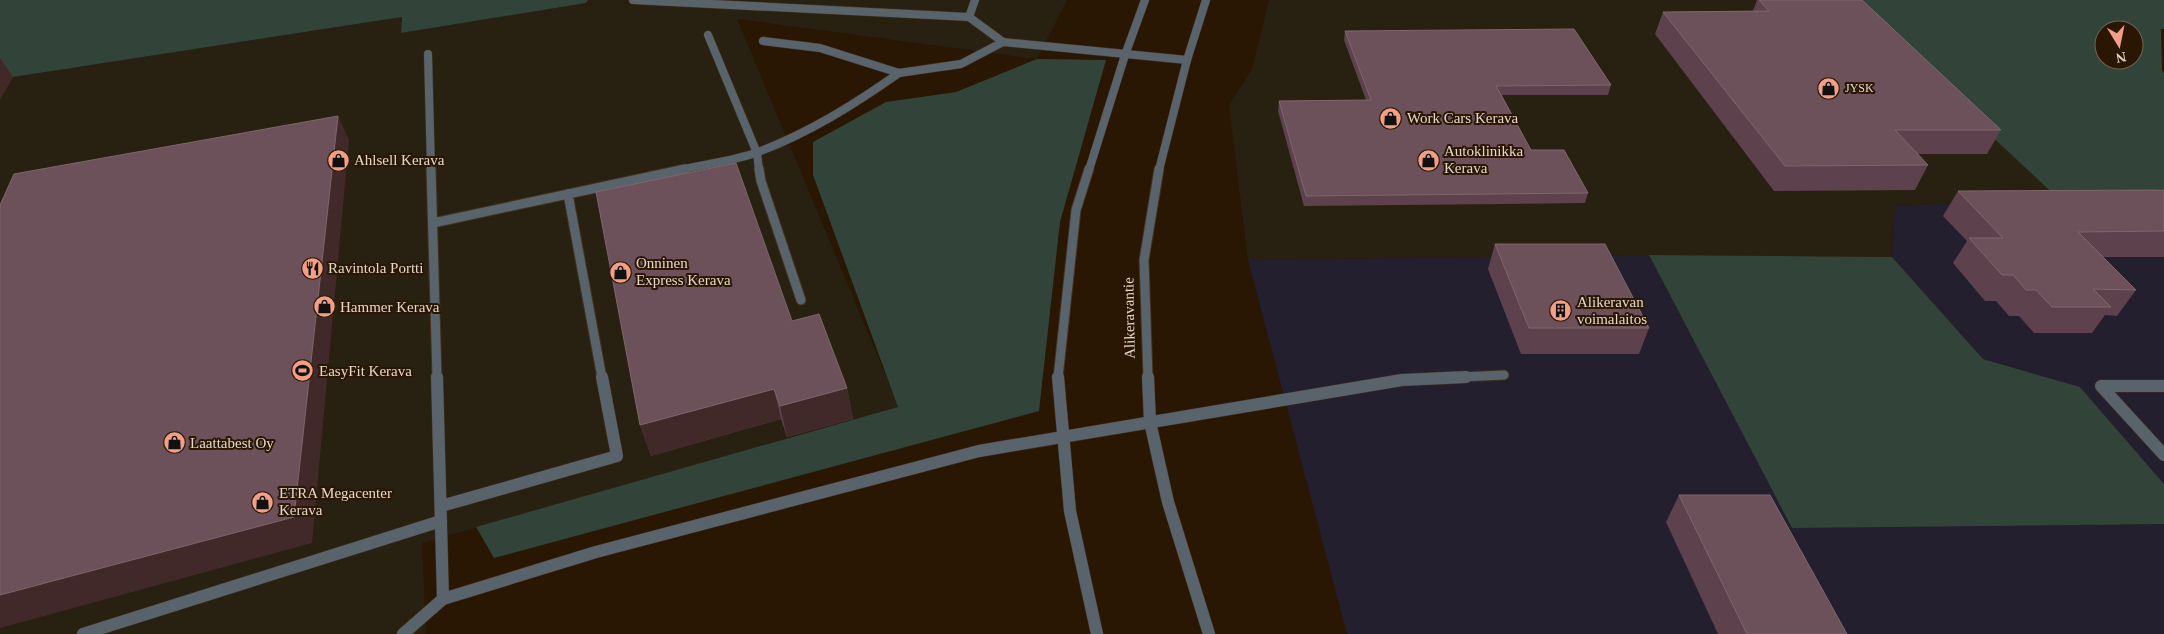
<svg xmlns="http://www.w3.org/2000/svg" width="2164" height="634" font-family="'Times New Roman',serif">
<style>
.commercial{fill:#282111}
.industrial{fill:#241f2e}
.green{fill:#32433a;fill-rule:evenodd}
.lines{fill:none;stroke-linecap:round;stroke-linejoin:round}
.service-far2-casing{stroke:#43311f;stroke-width:9}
.service-far1-casing{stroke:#43311f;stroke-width:11}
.service-casing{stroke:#43311f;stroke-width:13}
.minor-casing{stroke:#43311f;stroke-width:13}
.tertiary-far2-casing{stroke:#43311f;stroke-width:9}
.tertiary-far1-casing{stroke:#43311f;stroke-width:11}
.tertiary-casing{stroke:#43311f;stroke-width:13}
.service-far2{stroke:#59636c;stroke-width:8}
.service-far1{stroke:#59636c;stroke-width:9}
.service{stroke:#59636c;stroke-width:12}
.minor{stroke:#59636c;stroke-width:12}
.tertiary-far2{stroke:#59636c;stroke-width:8}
.tertiary-far1{stroke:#59636c;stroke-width:9}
.tertiary{stroke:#59636c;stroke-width:12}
.wall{fill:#5d414d}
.shaded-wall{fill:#422929}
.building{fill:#6c515a;stroke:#7f666c}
.labels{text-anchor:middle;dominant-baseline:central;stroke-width:4;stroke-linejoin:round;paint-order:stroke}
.far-poi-label{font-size:12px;fill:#e5d7cb;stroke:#291603;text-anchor:start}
.poi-label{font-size:15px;fill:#e5d7cb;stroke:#291603;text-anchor:start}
.street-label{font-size:15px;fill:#e5d7cb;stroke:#291603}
</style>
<rect width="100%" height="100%" fill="#291603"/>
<g class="commercial">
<polygon points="588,0 1067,0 1037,59 737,19 899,407 422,543 426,634 0,634 0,79 402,17 401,33 586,3"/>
<polygon points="1269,0 1845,0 2059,199 1895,206 1892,257 1649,255 1248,260 1229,105 1252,69"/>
</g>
<g class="industrial">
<polygon points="2164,189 2164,484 2080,387 1983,359 1892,257 1895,206 2059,199"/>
<polygon points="1649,255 1792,527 2164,524 2164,634 1347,634 1248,260"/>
</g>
<g class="green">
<polygon points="0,0 588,0 586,3 401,33 402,17 0,79"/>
<path d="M1845,0h319v29h-3l1,41 2,3v116l-105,10zM2104,30h30v30h-30z"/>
<polygon points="1037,59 1106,60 1060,222 1039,411 494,558 476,527 898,407 813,175 813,142 886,102 956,92"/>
<polygon points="1649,255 1892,257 1983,359 2080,387 2164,484 2164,524 1792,528"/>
</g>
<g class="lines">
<defs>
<g id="service-far2">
<polyline points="633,0 969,17"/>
<polyline points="975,0 969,17 1003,42"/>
<polyline points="708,35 757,153 759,170"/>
<polyline points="763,41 820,48 899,73 961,64 1003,42 1187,60"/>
<polyline points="428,54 431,170"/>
<path d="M679,170c25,-6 56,-9 79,-18 51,-19 97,-48 141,-79"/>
</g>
<g id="service-far1">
<polyline points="431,169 437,378"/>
<polyline points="759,169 761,181 801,300"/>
<polyline points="568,194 602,378"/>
<polyline points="433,223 685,169"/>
<polyline points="1440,378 1504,375"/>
</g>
<g id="service">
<polyline points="437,377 443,599"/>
<polyline points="441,506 617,456 602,377"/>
<polyline points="83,634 441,521"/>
<polyline points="403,634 443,599 596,552 979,451 1402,380 1466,377"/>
</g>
<polyline id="minor" points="2164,386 2101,386 2164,455"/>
<g id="tertiary-far2">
<polyline points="1089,170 1125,55 1145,0"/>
<polyline points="1159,170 1187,60 1206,0"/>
</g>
<g id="tertiary-far1">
<polyline points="1058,378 1076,210 1089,169"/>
<polyline points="1148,378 1144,260 1159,169"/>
</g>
<g id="tertiary">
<polyline points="1058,377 1070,511 1097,634"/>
<polyline points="1148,377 1150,422 1168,502 1209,634"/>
</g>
</defs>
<use href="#service-far2" class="service-far2-casing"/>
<use href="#service-far1" class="service-far1-casing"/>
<use href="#service" class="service-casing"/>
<use href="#minor" class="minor-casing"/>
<use href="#tertiary-far2" class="tertiary-far2-casing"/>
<use href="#tertiary-far1" class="tertiary-far1-casing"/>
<use href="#tertiary" class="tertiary-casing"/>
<use href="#service-far2" class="service-far2"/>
<use href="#service-far1" class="service-far1"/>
<use href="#service" class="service"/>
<use href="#minor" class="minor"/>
<use href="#tertiary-far2" class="tertiary-far2"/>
<use href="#tertiary-far1" class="tertiary-far1"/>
<use href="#tertiary" class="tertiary"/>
</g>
<g class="wall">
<polygon points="1757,0 1862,0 2001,130 1987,154 1918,154 1928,165 1915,190 1774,191 1655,34 1663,12 1753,11"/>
<polygon points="1345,31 1611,85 1608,95 1502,95 1531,150 1588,193 1585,203 1304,206 1278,111 1279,101 1366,100 1344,40"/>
<polygon points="2164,190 2164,257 2103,257 2136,290 2117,316 2105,315 2092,333 2034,333 2019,316 2009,316 1996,301 1985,301 1953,263 1967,241 1943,216 1958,191"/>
<polygon points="1495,244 1649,328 1639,354 1521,354 1488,269"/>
<polygon points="792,321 847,388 853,419 787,437 781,419 651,456 640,425"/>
<polygon points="1679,495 1847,634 1718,634 1666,522"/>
</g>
<g class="shaded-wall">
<polygon points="0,58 13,77 0,100"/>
<polygon points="338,116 349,140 312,543 0,628 0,595"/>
<polygon points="847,388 853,419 787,437 780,406"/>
<polygon points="774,389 781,419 651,456 640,425"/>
</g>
<g class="building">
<polygon points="1759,0 1862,0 2001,130 1895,130 1928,165 1785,166 1663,12 1769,11"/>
<polygon points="1574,29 1611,85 1496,86 1531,150 1564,150 1588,193 1306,196 1279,101 1371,100 1345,31"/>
<polygon points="338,116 294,517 0,595 0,205 14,174"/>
<polygon points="736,163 792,321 819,314 847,388 780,406 774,389 640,425 596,192"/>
<polygon points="2164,190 2164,231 2078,232 2136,290 2093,289 2111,307 2052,307 2036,290 2026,290 2013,275 2002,275 1969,238 2003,238 1958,191"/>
<polygon points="1495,244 1605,244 1649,328 1529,328"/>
<polygon points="1679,495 1770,495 1847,634 1747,634"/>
</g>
<defs>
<symbol id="shop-disc" viewBox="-11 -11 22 22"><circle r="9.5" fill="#f39f86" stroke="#291603"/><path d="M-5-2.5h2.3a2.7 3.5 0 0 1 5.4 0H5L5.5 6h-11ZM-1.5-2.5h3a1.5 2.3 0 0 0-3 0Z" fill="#111"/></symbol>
<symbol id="restaurant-disc" viewBox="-11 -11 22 22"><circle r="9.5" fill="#f39f86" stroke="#291603"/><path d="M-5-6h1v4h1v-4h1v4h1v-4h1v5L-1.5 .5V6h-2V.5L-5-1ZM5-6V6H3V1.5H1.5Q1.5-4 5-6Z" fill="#111"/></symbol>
<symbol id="building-disc" viewBox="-11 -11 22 22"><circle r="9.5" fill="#f39f86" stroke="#291603"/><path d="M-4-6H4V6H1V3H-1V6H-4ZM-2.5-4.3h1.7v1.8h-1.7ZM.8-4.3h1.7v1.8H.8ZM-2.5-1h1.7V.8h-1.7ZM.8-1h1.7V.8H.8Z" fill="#111"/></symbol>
<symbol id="stadium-disc" viewBox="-11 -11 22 22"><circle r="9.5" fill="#f39f86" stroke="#291603"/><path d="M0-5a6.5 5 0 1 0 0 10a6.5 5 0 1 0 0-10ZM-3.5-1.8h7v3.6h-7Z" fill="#111"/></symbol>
</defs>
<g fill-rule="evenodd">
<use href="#shop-disc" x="1816" y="76" width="25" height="25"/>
<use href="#shop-disc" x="1378" y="106" width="25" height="25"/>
<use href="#shop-disc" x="326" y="148" width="25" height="25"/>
<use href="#shop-disc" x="1416" y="148" width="25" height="25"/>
<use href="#restaurant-disc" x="300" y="256" width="25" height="25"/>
<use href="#shop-disc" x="608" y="260" width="25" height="25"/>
<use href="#shop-disc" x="312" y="294" width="25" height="25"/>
<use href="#building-disc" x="1548" y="298" width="25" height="25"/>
<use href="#stadium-disc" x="290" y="358" width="25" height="25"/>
<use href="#shop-disc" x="162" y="430" width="25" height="25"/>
<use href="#shop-disc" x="250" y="490" width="25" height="25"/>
</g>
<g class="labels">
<g class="far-poi-label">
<text x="1845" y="88">JYSK</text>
</g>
<g class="poi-label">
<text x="1407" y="118">Work Cars Kerava</text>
<text x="1444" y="151">Autoklinikka<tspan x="1444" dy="17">Kerava</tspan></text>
<text x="354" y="160">Ahlsell Kerava</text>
<text x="636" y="263">Onninen<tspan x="636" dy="17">Express Kerava</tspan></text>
<text x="328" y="268">Ravintola Portti</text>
<text x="1577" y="302">Alikeravan<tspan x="1577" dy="17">voimalaitos</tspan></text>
<text x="340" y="307">Hammer Kerava</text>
<text x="319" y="371">EasyFit Kerava</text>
<text x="190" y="443">Laattabest Oy</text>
<text x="279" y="493">ETRA Megacenter<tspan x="279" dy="17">Kerava</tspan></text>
</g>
<g class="street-label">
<text transform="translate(1129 318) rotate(-91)">Alikeravantie</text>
</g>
</g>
<g transform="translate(2119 45) rotate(170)"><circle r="24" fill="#291603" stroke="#746353"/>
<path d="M0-4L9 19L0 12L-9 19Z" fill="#f39f86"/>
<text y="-8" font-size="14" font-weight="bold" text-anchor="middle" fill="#e5d7cb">N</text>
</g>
</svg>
